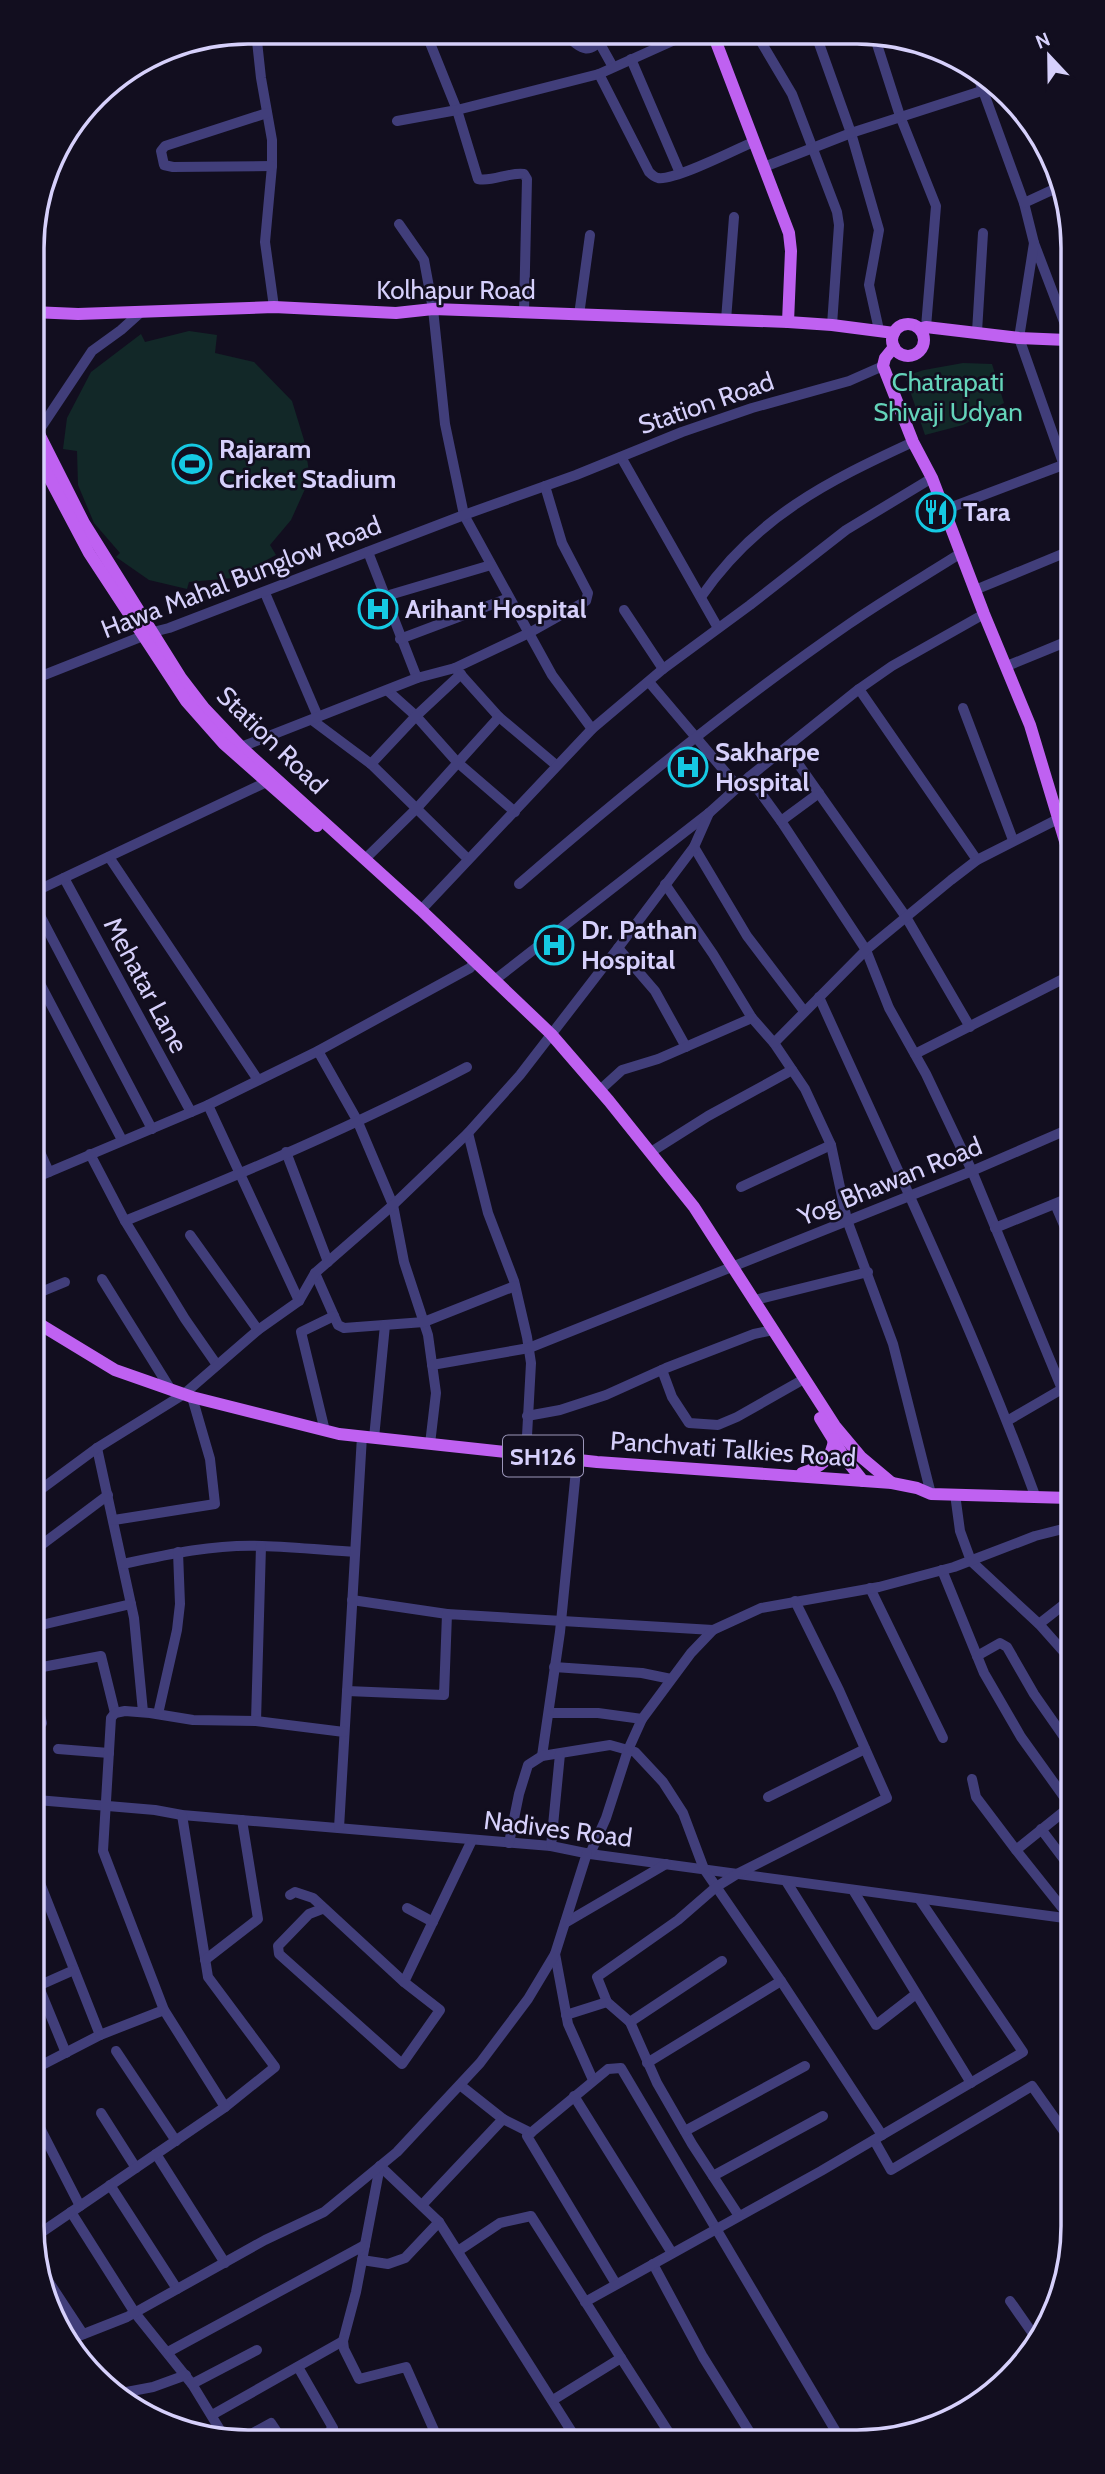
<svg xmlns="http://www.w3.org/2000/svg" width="1105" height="2474" font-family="Cabin,sans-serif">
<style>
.green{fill:#122828}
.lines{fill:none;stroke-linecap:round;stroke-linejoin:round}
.minor{stroke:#413e7a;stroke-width:10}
.major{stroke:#bf61f1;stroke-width:12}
.labels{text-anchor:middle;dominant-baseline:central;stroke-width:5;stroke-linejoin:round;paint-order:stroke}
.shield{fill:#120e1f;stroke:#9b96b9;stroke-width:2}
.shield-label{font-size:24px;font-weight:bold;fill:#d6d0fb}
.street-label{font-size:26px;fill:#d6d0fb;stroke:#120e1f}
.park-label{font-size:26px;fill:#64d4ba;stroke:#120e1f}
.poi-label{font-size:26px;font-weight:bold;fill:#d6d0fb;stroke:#120e1f;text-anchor:start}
.rim{fill:none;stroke:#d6d0fb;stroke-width:3.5}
</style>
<rect width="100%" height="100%" fill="#120e1f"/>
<g class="green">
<polygon points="189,331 217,335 215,353 254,362 292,401 304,440 310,478 291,520 270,545 276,555 233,578 189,582 187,589 149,580 116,557 120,553 94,523 78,485 77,451 63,449 67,418 91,372 141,334 145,342"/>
<polygon points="963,363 992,364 1004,403 963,425 925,435 905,376 924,370"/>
</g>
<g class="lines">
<g class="minor">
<polyline points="256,32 261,78 272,140 272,166 265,242 274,307"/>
<path d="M426,33l31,77 21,69c15,3 30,-7 46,-5l3,5 -3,133"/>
<path d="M564,33c20,19 24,22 43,1"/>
<polyline points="591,34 599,42 613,67"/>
<polyline points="757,35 792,94 837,212 839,225 832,325"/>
<polyline points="816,35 851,133 879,230 869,285 879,330"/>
<polyline points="874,35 900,116 936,206 926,327"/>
<polyline points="631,59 680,173"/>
<path d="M599,74l50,98c3,3 5,5 9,6 16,3 77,-28 95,-36"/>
<polyline points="977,74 1024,203 1034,243 1066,327"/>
<polyline points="267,113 165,146 161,151 164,165 173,167 272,166"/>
<polyline points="397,121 457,110 599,74 688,34"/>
<polyline points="764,167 851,133 1000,85"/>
<polyline points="1024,203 1063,185"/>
<polyline points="399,224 424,260 433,309 445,424 464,515 552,675 592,729"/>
<polyline points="1034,243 1019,338 1067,474"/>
<polyline points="579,315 590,235"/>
<polyline points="726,320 734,217"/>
<polyline points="977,332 983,233"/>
<polyline points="38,432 92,351 121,330 141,312"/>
<polyline points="621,457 718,628"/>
<polyline points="944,510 1063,465"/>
<polyline points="368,552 417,678"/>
<polyline points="975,590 1067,552"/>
<polyline points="265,593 318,717"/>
<polyline points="386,596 491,565"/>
<path d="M701,597c55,-80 127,-116 212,-155"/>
<polyline points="624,610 663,669"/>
<polyline points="400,639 509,598"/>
<polyline points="1007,666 1068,641"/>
<polyline points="455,668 499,717 556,765"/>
<polyline points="34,679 153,632 169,628 464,515 576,475 682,432 752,408 849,381 883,366"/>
<polyline points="649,682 738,787"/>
<polyline points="859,689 977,860"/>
<polyline points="388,691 416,716 457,762 515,812"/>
<polyline points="963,708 1013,840"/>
<polyline points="312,720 371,764 468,859"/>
<polyline points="241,747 417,678 455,668 529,633 586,601 588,593 562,543 545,486"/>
<polyline points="787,748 906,917 970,1027"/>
<polyline points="371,764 416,716 461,674"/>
<polyline points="749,777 781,821 866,950 889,1008 926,1074 972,1171 1062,1389 1007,1421"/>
<polyline points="781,821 819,793"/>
<polyline points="694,847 747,936 804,1011"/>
<polyline points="109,857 258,1080"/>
<polyline points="365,859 417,808 499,717"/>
<polyline points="64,878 191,1112"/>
<path d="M519,884c106,-92 214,-180 330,-260 36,-25 74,-47 112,-71"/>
<polyline points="665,884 713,954 752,1018 774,1043 805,1089 831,1145 847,1220 893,1344 931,1494"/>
<polyline points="34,892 271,780"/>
<polyline points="34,904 152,1129"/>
<polyline points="421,910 592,729 663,669 750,605 846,530 932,478"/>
<polyline points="618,948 655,991 686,1047"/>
<polyline points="35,974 122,1140"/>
<polyline points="496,979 709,813 749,777 859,689 892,666 984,614"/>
<path d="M819,997c75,166 154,330 217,501"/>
<polyline points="774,1043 866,950 951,880 977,860 1058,819"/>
<polyline points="318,1051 357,1120 393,1205 404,1262 428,1335 436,1393 430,1444"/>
<polyline points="915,1054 1069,976"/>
<polyline points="600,1090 622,1070 658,1059 752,1018"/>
<polyline points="208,1105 299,1301"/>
<polyline points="468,1133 488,1213 514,1281 527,1337 531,1363 526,1454"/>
<polyline points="35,1141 49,1172"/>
<polyline points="286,1152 328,1262"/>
<polyline points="651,1152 708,1116 792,1070"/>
<polyline points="90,1154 125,1221"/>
<polyline points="35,1178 208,1105 318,1051 470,968 475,961"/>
<polyline points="741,1187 831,1145"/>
<polyline points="1055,1204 1070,1239"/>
<polyline points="995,1228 1069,1198"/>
<polyline points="190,1235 258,1330"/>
<polyline points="315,1273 338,1325 344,1328 424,1322 515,1286"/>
<polyline points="102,1279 171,1390"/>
<polyline points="36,1294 65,1282"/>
<polyline points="755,1300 868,1272"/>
<path d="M217,1365l-32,-46 -60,-98c116,-47 232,-96 342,-154"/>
<polyline points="432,1365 529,1348 972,1171 1069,1129"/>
<polyline points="662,1370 672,1397 689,1423 718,1425 737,1417 804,1379"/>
<polyline points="1062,1389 1070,1404"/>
<polyline points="527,1416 560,1410 606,1395 666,1368 754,1334 773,1330"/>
<polyline points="325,1431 301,1332 334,1316"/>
<polyline points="374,1438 385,1325"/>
<polyline points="97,1448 134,1618 143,1712"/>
<polyline points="36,1493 97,1448 184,1394 258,1330 299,1301 315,1273 393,1205 468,1133 520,1075 618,948 694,847 709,813"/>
<polyline points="955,1494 960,1531 971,1561 1039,1624 1071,1660"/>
<polyline points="114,1520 215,1504 210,1459 192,1397"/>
<polyline points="36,1549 108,1495"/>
<path d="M123,1564c46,-10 92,-20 139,-18 31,1 62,4 93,6"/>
<polyline points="942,1570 984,1673 1021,1737 1072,1808"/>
<polyline points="870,1588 943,1738"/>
<polyline points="352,1600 447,1614"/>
<polyline points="1039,1624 1071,1599"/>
<polyline points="37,1626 131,1604"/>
<polyline points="977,1656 1000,1643 1007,1647 1034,1694 1071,1747"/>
<polyline points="554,1667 642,1673 671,1679"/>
<polyline points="37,1668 101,1656 115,1713"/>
<polyline points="347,1691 444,1695 447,1614 713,1630"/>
<polyline points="37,1705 42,1723"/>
<polyline points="549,1713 598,1713 642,1719"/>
<polyline points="158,1714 177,1630 180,1604 178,1552"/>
<polyline points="256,1721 261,1546"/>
<polyline points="58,1749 109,1753"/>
<polyline points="542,1756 560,1632 577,1460"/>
<polyline points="972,1779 976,1797 1016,1850"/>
<polyline points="768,1797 865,1749"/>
<polyline points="37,1800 155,1810 182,1815 551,1846 590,1854 1072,1919"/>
<polyline points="182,1815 208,1977 275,2067 225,2107"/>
<polyline points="339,1828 362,1436"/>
<polyline points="1041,1829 1072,1870"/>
<polyline points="509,1843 519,1794 528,1765 542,1756 610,1745 635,1752 663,1782 683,1813 704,1869 781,1981 882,2135"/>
<polyline points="551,1846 560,1754"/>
<polyline points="590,1854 606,1818 628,1750 642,1719 691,1653 713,1630 761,1608 879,1587 954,1567 1035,1536 1071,1527"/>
<polyline points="38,1878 100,2035 38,2067"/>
<polyline points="786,1881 876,2025 916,1994"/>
<polyline points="853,1890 971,2083"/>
<polyline points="290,1895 295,1892 313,1898 404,1982 472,1840"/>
<polyline points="407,1908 433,1922"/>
<polyline points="322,1909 309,1914 278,1946 279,1954 402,2064 440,2010 404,1982"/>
<polyline points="1071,1919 1016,1850 1072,1805"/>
<polyline points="565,1923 666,1864"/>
<polyline points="555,1954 568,2024 593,2080"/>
<polyline points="205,1960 258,1919 242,1820"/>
<polyline points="722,1961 630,2022 607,2002 597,1977 678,1920 716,1887 737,1874 887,1798 839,1690 795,1601"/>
<polyline points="38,1985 66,2053"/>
<polyline points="38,1986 74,1970"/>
<polyline points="566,2015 607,2002"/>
<polyline points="630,2022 657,2083 692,2144 739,2216"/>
<polyline points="100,2035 164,2010"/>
<polyline points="116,2051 176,2141"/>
<polyline points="647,2063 781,1981"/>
<polyline points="460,2085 503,2119"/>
<polyline points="574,2096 672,2253"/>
<polyline points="101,2113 136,2168"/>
<polyline points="38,2124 80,2206"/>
<polyline points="685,2131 805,2066"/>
<polyline points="874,2140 891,2170 1032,2086 1073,2144"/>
<polyline points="156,2154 225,2263"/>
<polyline points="380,2166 356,2292 343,2341 344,2349 359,2379 406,2367 437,2437"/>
<polyline points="380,2166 439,2222 575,2437"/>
<polyline points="713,2176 823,2116"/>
<polyline points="110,2185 177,2289"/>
<polyline points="422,2205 503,2119 531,2133"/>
<polyline points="71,2212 135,2313 192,2384 225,2438"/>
<polyline points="39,2234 225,2107 164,2010 103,1851 111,1718 115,1713 125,1711 150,1713 193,1720 256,1721 344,1732"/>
<polyline points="458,2251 500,2223 531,2216 621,2358"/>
<polyline points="362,2260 388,2264 405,2258 439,2222"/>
<polyline points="653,2264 703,2357 752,2436"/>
<polyline points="39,2267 83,2334"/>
<polyline points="616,2284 527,2136 608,2069 621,2068 838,2435"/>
<polyline points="1010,2301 1038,2341"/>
<polyline points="585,2302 821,2171 1023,2052 920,1900"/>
<polyline points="66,2341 127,2317 265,2240 324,2212 397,2152 480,2063 528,1999 555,1954 587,1853"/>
<polyline points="168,2352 365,2245"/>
<polyline points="298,2367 333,2428 323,2438"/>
<polyline points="192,2384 257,2350"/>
<polyline points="116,2394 153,2387 186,2375"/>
<polyline points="553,2400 621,2358 671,2436"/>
<polyline points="212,2415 343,2341"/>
<polyline points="244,2438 271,2423 281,2438"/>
</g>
<g class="major">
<polyline points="713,34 789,233 791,251 788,322"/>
<polyline points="32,312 78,314 274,307 396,313 433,309 788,322 832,325 894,333"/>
<circle cx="908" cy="340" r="16"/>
<polyline points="920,329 926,327 1019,338 1067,340"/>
<polyline points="894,347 885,358 883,366 913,442 932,478 984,614 1030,725 1068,851"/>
<polyline points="33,422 84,523 181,678 204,708 241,747 421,910 551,1034 609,1101 694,1207 835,1426 861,1457 892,1483"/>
<polyline points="33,447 89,553 186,701 224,744 317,826"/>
<polyline points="36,1322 115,1370 192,1397 339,1434 597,1462 892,1483 917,1488 931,1494 1070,1498"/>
<polyline points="820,1418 844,1457 863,1481"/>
<path d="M802,1473c18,-5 30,-14 32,-34"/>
</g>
</g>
<defs>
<symbol id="stadium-ring" viewBox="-11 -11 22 22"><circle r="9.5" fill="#120e1f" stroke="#15c9e3" stroke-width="1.5"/><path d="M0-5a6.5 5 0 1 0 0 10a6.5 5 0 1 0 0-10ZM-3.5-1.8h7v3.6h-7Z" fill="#15c9e3"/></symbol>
<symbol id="restaurant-ring" viewBox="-11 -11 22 22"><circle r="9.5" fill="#120e1f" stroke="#15c9e3" stroke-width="1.5"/><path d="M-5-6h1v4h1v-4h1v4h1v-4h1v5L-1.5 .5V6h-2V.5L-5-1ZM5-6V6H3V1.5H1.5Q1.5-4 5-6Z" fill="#15c9e3"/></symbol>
<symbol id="hospital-ring" viewBox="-11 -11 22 22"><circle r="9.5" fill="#120e1f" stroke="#15c9e3" stroke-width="1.5"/><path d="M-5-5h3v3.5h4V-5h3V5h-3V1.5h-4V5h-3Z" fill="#15c9e3"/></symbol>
</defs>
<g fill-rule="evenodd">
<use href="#stadium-ring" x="170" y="442" width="44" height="44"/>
<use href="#restaurant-ring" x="914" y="490" width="44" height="44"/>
<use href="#hospital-ring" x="356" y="587" width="44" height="44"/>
<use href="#hospital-ring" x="666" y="745" width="44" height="44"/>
<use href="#hospital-ring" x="532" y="923" width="44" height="44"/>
</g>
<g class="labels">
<rect class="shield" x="503" y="1435.5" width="80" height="41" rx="5"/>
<g class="shield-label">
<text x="543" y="1456">SH126</text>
</g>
<g class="street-label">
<text x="456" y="290">Kolhapur Road</text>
<text transform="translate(706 403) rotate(-19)">Station Road</text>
<text transform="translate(241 577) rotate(-21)">Hawa Mahal Bunglow Road</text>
<text transform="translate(272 740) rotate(44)">Station Road</text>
<text transform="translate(146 985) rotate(62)">Mehatar Lane</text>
<text transform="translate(890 1181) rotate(-22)">Yog Bhawan Road</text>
<text transform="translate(733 1449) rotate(4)">Panchvati Talkies Road</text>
<text transform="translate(558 1829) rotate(7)">Nadives Road</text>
</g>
<g class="park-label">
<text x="948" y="382">Chatrapati<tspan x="948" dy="30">Shivaji Udyan</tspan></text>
</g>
<g class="poi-label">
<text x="219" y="449">Rajaram<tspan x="219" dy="30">Cricket Stadium</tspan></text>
<text x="963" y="512">Tara</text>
<text x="405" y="609">Arihant Hospital</text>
<text x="715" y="752">Sakharpe<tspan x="715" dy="30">Hospital</tspan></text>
<text x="581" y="930">Dr. Pathan<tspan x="581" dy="30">Hospital</tspan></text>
</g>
</g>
<path d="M0 0H1105V2474H0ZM248 44H857A204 204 0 0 1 1061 248V2226A204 204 0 0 1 857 2430H248A204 204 0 0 1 44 2226V248A204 204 0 0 1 248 44Z" fill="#120e1f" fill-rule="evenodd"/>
<path class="rim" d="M248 44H857A204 204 0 0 1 1061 248V2226A204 204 0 0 1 857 2430H248A204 204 0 0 1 44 2226V248A204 204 0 0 1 248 44Z"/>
<g transform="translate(1049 56) rotate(338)" stroke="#120e1f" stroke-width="5" paint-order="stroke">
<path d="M0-5L12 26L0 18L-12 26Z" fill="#d6d0fb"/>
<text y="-10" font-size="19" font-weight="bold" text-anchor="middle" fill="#d6d0fb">N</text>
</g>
</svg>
